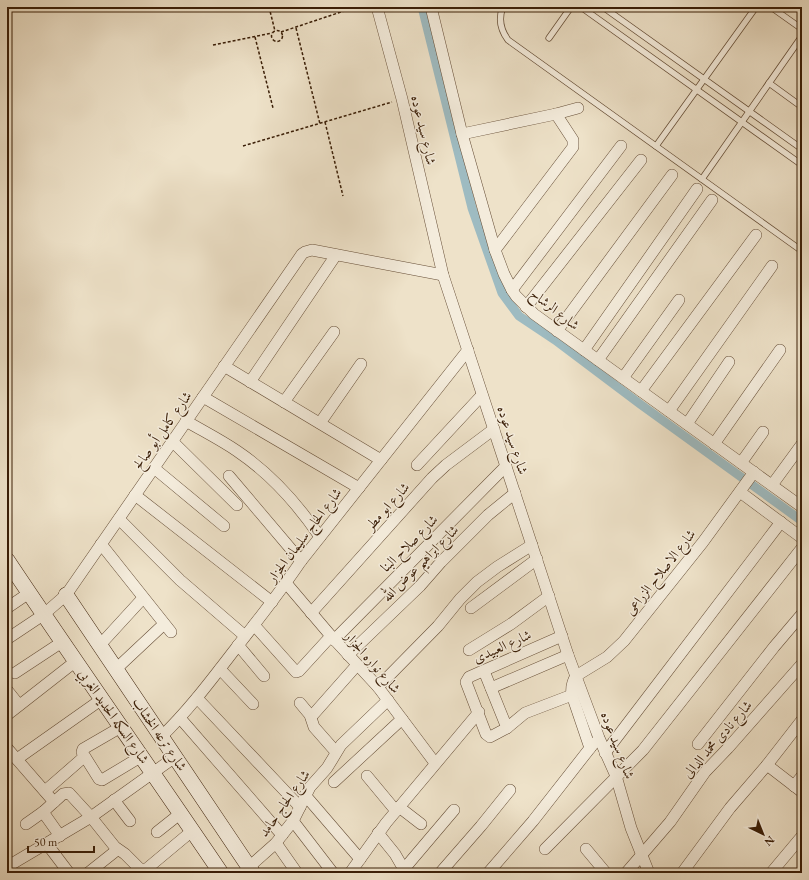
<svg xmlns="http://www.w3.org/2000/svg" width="809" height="880" font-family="'EB Garamond',Amiri,serif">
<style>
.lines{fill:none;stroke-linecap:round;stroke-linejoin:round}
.canal{stroke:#9ebbc1;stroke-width:9}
.lane-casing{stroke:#674f38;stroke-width:7}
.street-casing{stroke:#674f38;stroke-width:12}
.secondary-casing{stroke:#3a1e07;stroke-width:16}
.path{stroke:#3a1e07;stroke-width:1.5;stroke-dasharray:3 2;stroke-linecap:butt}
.lane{stroke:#f4ecdc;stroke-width:5.5}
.street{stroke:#f4ecdc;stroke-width:11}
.secondary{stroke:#f4ecdc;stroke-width:15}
.labels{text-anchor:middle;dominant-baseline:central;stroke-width:3;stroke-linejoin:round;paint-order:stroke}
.street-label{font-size:14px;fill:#3a1e07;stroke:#f4ecdc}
</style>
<rect width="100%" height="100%" fill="#eee2c9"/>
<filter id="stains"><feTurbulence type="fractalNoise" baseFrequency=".005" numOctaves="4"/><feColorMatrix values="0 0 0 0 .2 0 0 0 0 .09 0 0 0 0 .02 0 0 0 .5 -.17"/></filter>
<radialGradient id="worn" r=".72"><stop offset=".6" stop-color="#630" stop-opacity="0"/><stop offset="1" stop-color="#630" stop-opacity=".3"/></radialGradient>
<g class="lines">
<polyline class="canal" points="422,7 472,208 502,293 519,316 555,340 640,404 802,521"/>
<defs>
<g id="lane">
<path d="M503,7c-5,12 -3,22 5,33l294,211"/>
<polyline points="581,7 802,165"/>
<polyline points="603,7 802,149"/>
<polyline points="771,7 802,29"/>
<polyline points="549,38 571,7"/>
<polyline points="769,83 802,107"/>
<polyline points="656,146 756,7"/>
<polyline points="702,179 802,36"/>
</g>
<g id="street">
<polyline points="377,7 402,99 443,275 568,655 599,738 616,776 631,828 649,873"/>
<polyline points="431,7 462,134 495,250 504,274 512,290 516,296 534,314 802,507"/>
<polyline points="462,134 556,114 578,108"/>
<polyline points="495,250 573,147 573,140 556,114"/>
<polyline points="512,290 621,146"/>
<polyline points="526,307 641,160"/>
<polyline points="557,331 672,175"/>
<polyline points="584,350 697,189"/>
<polyline points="598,360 712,200"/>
<polyline points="224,366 381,460"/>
<polyline points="623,378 679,300"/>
<polyline points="250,382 336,255"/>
<polyline points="641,391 756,235"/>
<polyline points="203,397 359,488"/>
<polyline points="284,402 334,332"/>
<polyline points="669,411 772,266"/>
<path d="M186,421c17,10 35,19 51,30 34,23 60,52 83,86"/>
<polyline points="320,423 361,364"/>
<polyline points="687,424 729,362"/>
<polyline points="172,441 237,505"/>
<polyline points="714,444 780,350"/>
<polyline points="741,463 763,432"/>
<polyline points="417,465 482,395"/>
<polyline points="154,468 224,526"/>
<polyline points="229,476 301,561"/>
<polyline points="772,485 802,444"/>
<polyline points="740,492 802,538"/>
<polyline points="135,495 272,602"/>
<polyline points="119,519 180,580 245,636"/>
<polyline points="101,544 171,632"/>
<polyline points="286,583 331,636 378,687 435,763"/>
<polyline points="7,608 29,593"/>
<polyline points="471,608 537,559"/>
<polyline points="311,613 432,478 446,465 494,429"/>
<polyline points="254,625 296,672 299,671 331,636"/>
<polyline points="562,636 469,677 466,682 486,734 490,737 507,728 525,713 572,695"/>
<polyline points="7,639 43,615 66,595 302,254 305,252 312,250 443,275"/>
<polyline points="334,640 506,466"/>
<polyline points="100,645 143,598"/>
<polyline points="238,645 264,676"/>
<polyline points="469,650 511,624 549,596"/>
<polyline points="348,655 420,586 441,562 488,515 515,493"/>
<polyline points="116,669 164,624"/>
<polyline points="220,669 253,704"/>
<polyline points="484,671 507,728"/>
<polyline points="15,673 62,642"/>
<polyline points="378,687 438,626 460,599 477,582 497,567 532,545"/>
<polyline points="491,688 568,655"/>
<polyline points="7,690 19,705"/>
<polyline points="197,698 300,807"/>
<polyline points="300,703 310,715 314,727 336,752"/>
<polyline points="7,715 76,661"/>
<polyline points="311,717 357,665"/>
<polyline points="180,718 282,835"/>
<polyline points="121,727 83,749 82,752 99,779 102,780 142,756"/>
<path d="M161,737c28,-27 51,-58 75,-89 22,-28 45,-57 65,-87l167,-211"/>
<polyline points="698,744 774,647 802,614"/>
<polyline points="7,748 54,802"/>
<path d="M590,748l-18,-53c-1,-7 0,-13 4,-19l31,-19 17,-16 79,-99 51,-70"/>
<polyline points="605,753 781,522"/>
<polyline points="17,759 102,699"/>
<polyline points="767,765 802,792"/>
<polyline points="367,776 396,811"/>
<polyline points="334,782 402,719"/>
<polyline points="794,786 802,776"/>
<polyline points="45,791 84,757"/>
<polyline points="305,795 360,859"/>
<polyline points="114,800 130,821"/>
<polyline points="399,807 421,824"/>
<polyline points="43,812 60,836"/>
<polyline points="293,821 333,873"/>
<polyline points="26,824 43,812 63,794 69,793 91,817 115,847 125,854 139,868 149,873"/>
<polyline points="157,832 181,813"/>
<polyline points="378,833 395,854 406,873"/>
<polyline points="276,843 297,873"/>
<polyline points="47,844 69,873"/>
<polyline points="545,849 643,750 802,548"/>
<polyline points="586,849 606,873"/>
<polyline points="10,865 91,817 175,757"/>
<polyline points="249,867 276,843 282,835 293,821 310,787 327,768 341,745 388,700"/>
<polyline points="404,869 454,810"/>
<polyline points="144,871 192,831"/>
<polyline points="88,873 117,850"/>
<polyline points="350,873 386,823 479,712"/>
<polyline points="440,873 481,826 510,790"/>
<polyline points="488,873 533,821 594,743"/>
<polyline points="626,873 670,822 705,772 728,748 802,664"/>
<polyline points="682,873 730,808 767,765 802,720"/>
<polyline points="771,873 802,836"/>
</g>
<g id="secondary">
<path d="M7,560c70,105 143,208 214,313"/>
<polyline points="66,595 253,873"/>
</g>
</defs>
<use href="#lane" class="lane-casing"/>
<use href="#street" class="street-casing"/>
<use href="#secondary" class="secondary-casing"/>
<g class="path">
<polyline points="269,7 275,31"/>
<polyline points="296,28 320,124"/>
<circle cx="277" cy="36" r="5.5"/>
<polyline points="281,32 356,7"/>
<polyline points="255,37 273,108"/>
<polyline points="213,45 272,33"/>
<polyline points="325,122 343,196"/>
<polyline points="243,146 392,102"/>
</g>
<use href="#lane" class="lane"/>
<use href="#street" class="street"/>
<use href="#secondary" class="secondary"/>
</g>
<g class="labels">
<g class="street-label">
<text transform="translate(424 130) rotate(77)">شارع سيد عوده</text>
<text transform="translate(555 309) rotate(38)">شارع الرشاح</text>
<text transform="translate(162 430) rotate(-55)">شارع كامل أبو صالح</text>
<text transform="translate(513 440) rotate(72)">شارع سيد عوده</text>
<text transform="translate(387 506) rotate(-48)">شارع ابو مطر</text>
<text transform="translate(304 535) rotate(-53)">شارع الحاج سليمان الجزار</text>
<text transform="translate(409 543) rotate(-45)">شارع صلاح البنا</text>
<text transform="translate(420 563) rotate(-45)">شارع ابراهيم عوض الله</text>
<text transform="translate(660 572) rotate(-52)">شارع الاصلاح الزراعى</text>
<text transform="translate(502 646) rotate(-24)">شارع العبيدى</text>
<text transform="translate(373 662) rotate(49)">شارع نواره الجزار</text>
<text transform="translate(114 716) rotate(55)">شارع السكه الحديد الغربي</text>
<text transform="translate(160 734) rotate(56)">شارع ترعه الخشاب</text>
<text transform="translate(717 739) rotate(-49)">شارع نادى محمد الدالى</text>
<text transform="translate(618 745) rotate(69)">شارع سيد عوده</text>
<text transform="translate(284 803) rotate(-55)">شارع الحاج حامد</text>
</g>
</g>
<rect width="809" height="880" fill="none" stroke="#eee2c9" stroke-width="24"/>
<rect x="8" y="8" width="793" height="864" fill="none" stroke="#3a1e07" stroke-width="2"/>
<rect x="12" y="12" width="785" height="856" fill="none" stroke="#3a1e07"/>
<g transform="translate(763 834) rotate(137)" stroke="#f4ecdc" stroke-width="3" paint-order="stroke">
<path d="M0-3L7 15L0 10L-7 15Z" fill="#3a1e07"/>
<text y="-6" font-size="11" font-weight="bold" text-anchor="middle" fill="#3a1e07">N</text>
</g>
<path d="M28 846v6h66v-6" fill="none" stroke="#3a1e07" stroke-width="2"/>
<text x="34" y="846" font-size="12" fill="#3a1e07" stroke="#f4ecdc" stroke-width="3" paint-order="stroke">50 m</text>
<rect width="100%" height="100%" filter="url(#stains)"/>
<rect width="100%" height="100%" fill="url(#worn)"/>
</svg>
